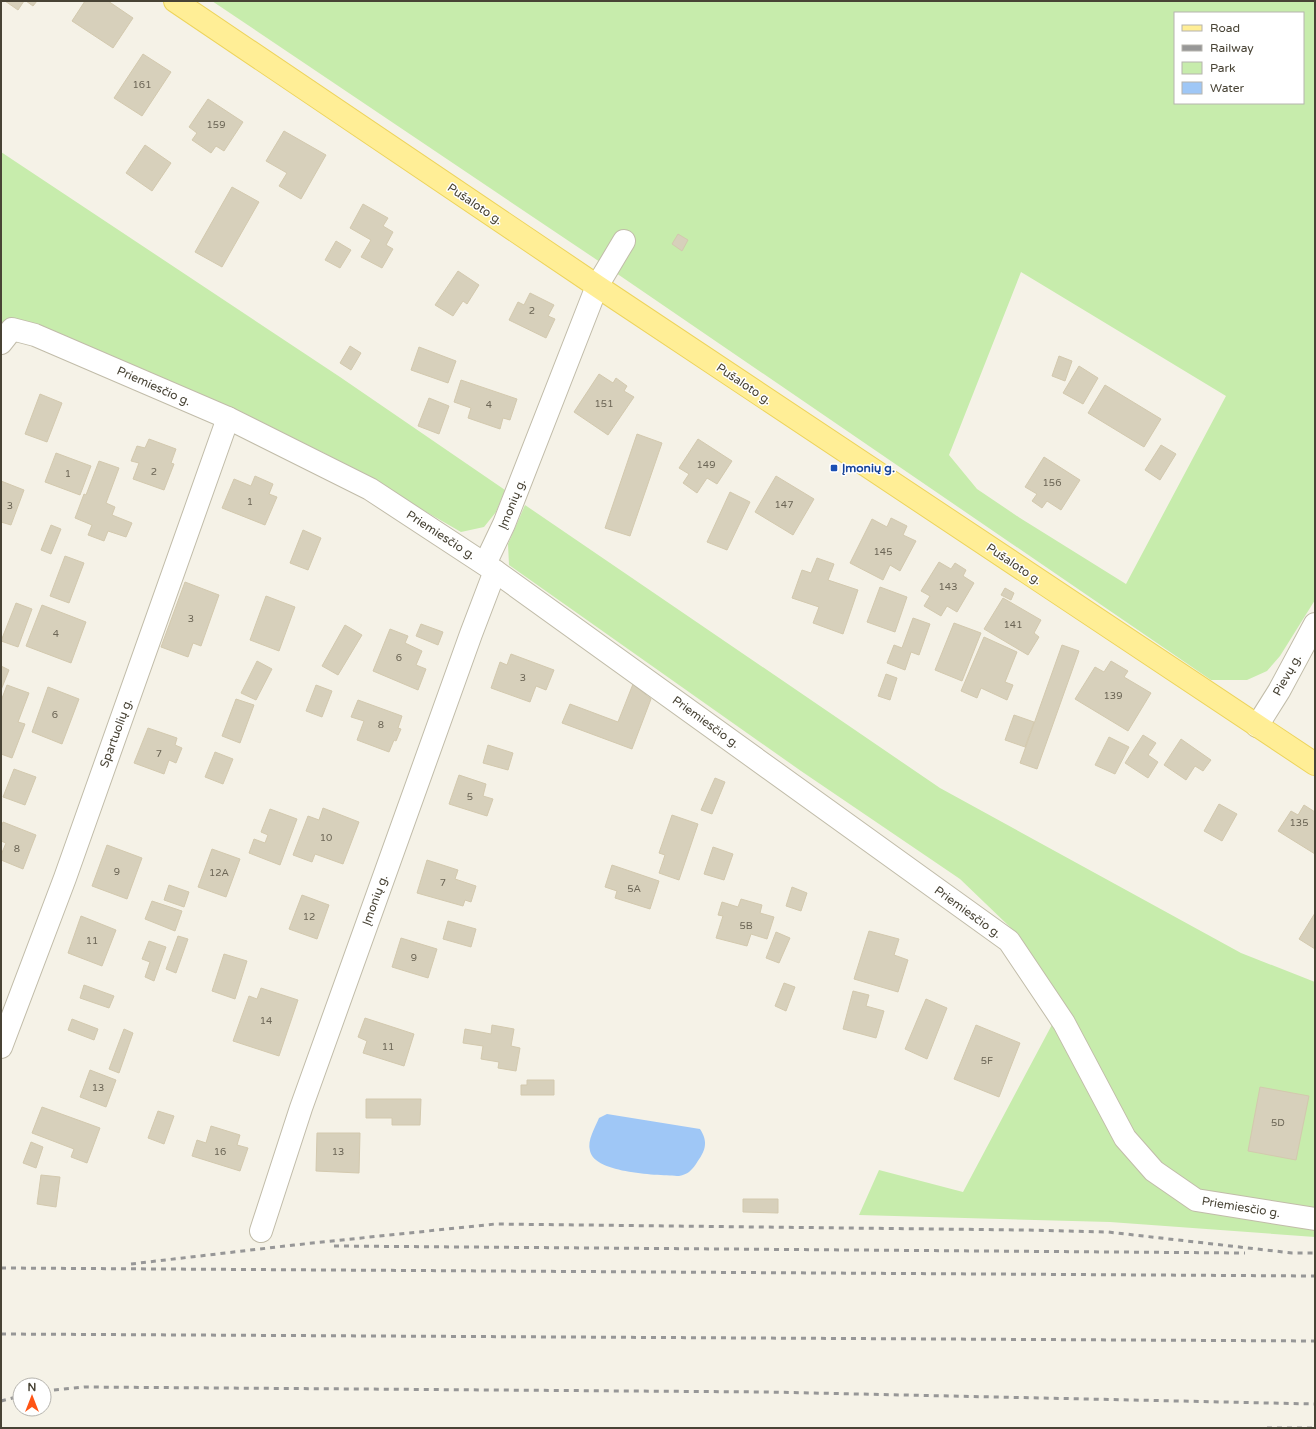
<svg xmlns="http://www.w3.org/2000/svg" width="1316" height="1429" font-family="'Varela Round',sans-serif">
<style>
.green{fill:#c7ecac;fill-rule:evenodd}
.water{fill:#9fc7f6}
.building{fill:#d7d0bb;stroke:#d3c9ae}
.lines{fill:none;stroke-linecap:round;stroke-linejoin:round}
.minor-casing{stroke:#c1bca9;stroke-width:24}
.major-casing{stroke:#edd45c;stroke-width:24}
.minor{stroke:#fff;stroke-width:22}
.major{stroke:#ffee96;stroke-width:22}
.rail{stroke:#979797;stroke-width:3;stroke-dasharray:5 5;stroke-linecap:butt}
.transit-dot{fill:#1a4fb4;stroke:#fff;stroke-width:1.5}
.labels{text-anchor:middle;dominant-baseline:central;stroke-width:3;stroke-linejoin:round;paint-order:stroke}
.number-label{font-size:10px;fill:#6c6656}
.street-label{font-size:12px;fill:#484335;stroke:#fff}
.transit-label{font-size:12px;font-weight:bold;fill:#164399;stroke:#fff;text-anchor:start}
</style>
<rect width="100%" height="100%" fill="#f5f2e7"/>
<g class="green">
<path d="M212,1h1103v599l-35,56 -13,15 -20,9h-36l-614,-420zM1175,13h128v90h-128zM1021,272l205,124 -100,188 -106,-66 -43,-29 -28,-34z"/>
<polygon points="1,152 340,377 505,490 496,512 484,527 461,532 324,453 215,404 1,331"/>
<polygon points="525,505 940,788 1241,953 1315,982 1315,1237 1110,1222 859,1215 879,1170 963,1192 1063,1004 1010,927 960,879 801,771 509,565 508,544"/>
</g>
<path class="water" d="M607,1114l93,15c9,14 5,22 -4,35 -5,7 -8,10 -17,12 -19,-1 -84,-2 -89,-25 -3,-11 5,-23 9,-33z"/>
<g class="building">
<polygon points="5,1 24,1 18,10"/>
<polygon points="26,1 37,1 33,6"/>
<polygon points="85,1 108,1 133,18 113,48 72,21"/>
<polygon points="143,54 171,72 142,116 114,98"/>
<polygon points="208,99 243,122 224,151 216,146 211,153 192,140 197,133 189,127"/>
<polygon points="284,131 326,155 301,199 279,186 287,173 266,161"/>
<polygon points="145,145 171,163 152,191 126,173"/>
<polygon points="232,187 259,202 222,267 195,252"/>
<polygon points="363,204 388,218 383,226 393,232 386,245 393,249 382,268 361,257 371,240 350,228"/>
<polygon points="678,234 688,240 682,251 672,244"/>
<polygon points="336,241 351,250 340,268 325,260"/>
<polygon points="458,271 479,285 467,304 463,301 453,316 435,305"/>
<polygon points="530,293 554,305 548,316 555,319 546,338 509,320 518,302 524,305"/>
<polygon points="350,346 361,353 351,370 340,363"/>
<polygon points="419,347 456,361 448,383 411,370"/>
<polygon points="1059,356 1072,361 1065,381 1052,376"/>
<polygon points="1079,366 1098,378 1083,404 1063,393"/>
<polygon points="599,374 613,383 616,378 627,386 624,391 634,397 608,435 574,412"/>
<polygon points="461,380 517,399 510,420 503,418 500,429 468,418 471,408 454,402"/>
<polygon points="1105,385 1161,419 1144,447 1088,413"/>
<polygon points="40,394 62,403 47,442 25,434"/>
<polygon points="429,398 449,406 439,434 418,426"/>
<polygon points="637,434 662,443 630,536 605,528"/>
<polygon points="149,439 176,449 171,463 174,464 164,490 133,479 139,463 131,461 137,446 145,448"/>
<polygon points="698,439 732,461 717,484 707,478 697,493 683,483 689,474 679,468"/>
<polygon points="1161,445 1176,454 1160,480 1145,470"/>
<polygon points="56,453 91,466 80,495 45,482"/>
<polygon points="1044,457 1080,480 1061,510 1047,501 1042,508 1032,501 1037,494 1025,487"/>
<polygon points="99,461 119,468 106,503 115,507 112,515 132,523 126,537 108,531 104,541 88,535 92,525 75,518 84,494 86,495"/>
<polygon points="255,476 273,484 269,494 277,497 265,525 222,508 234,479 251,486"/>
<polygon points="776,476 814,499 793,535 755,512"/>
<polygon points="1,481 24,490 11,525 1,522"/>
<polygon points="730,492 750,502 727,550 707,542"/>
<polygon points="891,518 907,526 903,535 916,541 900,571 890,565 883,580 850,563 872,519 887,527"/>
<polygon points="51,525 61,529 51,554 41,550"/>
<polygon points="303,530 321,538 308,570 290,563"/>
<polygon points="65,556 84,563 69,603 50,596"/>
<polygon points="817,558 834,564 828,580 858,590 843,634 813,623 819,607 792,598 802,570 811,573"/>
<polygon points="939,562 951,569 955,563 966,570 963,576 974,583 957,612 947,606 941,616 924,606 930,596 921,591"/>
<polygon points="185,582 219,595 201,646 193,643 188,657 161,647"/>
<polygon points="880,587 907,597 895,632 867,622"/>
<polygon points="1005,588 1014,593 1011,600 1001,595"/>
<polygon points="266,596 295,607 279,651 250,640"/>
<polygon points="1003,598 1041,620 1034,633 1039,637 1028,655 984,629"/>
<polygon points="16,603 32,609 18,647 1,641"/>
<polygon points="42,605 86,622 71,663 26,646"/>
<polygon points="913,618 930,624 919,655 911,652 905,670 887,663 894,645 902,648"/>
<polygon points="954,623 981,633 962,681 935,670"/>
<polygon points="421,624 443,632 438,645 416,636"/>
<polygon points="345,625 362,635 338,675 322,666"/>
<polygon points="390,629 408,636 405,643 422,651 416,665 426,669 418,690 373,671"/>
<polygon points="984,637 1017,652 1005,682 1013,685 1007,700 981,688 977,698 961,691"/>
<polygon points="1062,645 1079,651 1037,769 1020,763"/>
<polygon points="511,654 554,670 546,690 536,686 530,702 491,688 500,662 507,665"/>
<polygon points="257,661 272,669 256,700 241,693"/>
<polygon points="1111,661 1128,671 1124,677 1151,693 1128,731 1075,699 1095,667 1104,672"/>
<polygon points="1,666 9,670 1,690"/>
<polygon points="886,674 897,678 890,700 878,696"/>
<polygon points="633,684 651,699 632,749 562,723 570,704 618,722"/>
<polygon points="7,685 29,693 18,722 25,724 12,758 1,754 1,701"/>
<polygon points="316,685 332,691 322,717 306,711"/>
<polygon points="48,687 79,699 62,744 32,732"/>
<polygon points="236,699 254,705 240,743 222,736"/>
<polygon points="358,700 402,716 398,728 401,729 396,741 394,740 389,752 357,740 364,721 351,717"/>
<polygon points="1014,715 1034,722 1025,747 1005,740"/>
<polygon points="148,728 177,738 175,745 182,748 176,763 169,760 164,774 134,763"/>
<polygon points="1143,735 1156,743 1148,755 1158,762 1148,778 1125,763"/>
<polygon points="1109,737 1129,747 1115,774 1095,765"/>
<polygon points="1181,739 1211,760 1203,771 1195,766 1186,780 1164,765"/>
<polygon points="488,745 513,753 508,770 483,763"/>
<polygon points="215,752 233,759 223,784 205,777"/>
<polygon points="14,769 36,777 25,805 3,797"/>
<polygon points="459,775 486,784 483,796 493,799 487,816 449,804"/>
<polygon points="715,778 725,782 712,814 701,810"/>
<polygon points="1219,804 1237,814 1222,841 1204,831"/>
<polygon points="1304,805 1315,812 1315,854 1278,831 1291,811 1298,815"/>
<polygon points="323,808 359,822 343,864 315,854 312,862 293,855 308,816 319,820"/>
<polygon points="270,809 297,819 280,865 249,853 254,839 265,843 268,835 261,832"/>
<polygon points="672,815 698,824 679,880 659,873 665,855 659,853"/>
<polygon points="3,822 36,835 23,869 1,860 1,855 6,843 1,841 1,827"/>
<polygon points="107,845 142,858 127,899 92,886"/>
<polygon points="713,847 733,854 724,880 704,874"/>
<polygon points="212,849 240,859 226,897 198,887"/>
<polygon points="427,860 458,870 455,879 476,886 471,902 465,900 463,906 417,893"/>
<polygon points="612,865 659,881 650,909 615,898 617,891 605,887"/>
<polygon points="169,885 189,892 184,907 164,900"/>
<polygon points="792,887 807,893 801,911 786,906"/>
<polygon points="302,895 329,905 317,939 289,929"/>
<polygon points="741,899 762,905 760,913 774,917 767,939 751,934 747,946 716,938 723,916 718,915 722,902 738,907"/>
<polygon points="152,901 182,911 175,931 145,919"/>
<polygon points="1315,913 1315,949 1299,939"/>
<polygon points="81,916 116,930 102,966 68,953"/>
<polygon points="448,921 476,929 471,947 443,939"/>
<polygon points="869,931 899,939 894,955 908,960 898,992 854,979"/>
<polygon points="776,932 790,938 779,963 766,958"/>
<polygon points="178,936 188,939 176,973 166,969"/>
<polygon points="401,938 437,949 428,978 392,967"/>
<polygon points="149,941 166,947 154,981 145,977 150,962 142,959"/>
<polygon points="224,954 247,961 235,999 212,991"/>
<polygon points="784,983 795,987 786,1011 775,1006"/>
<polygon points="84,985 114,996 109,1008 80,998"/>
<polygon points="261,988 298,1000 279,1056 233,1041 249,996 257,999"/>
<polygon points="853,991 869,995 866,1006 884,1011 876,1038 843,1029"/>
<polygon points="926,999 947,1008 927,1059 905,1049"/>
<polygon points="365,1018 414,1034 404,1066 363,1053 367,1041 358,1037"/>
<polygon points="72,1019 98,1029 94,1040 68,1030"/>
<polygon points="492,1025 514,1029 511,1046 520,1048 516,1071 498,1068 499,1062 481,1059 483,1046 463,1043 465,1029 491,1034"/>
<polygon points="976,1025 1020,1043 999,1097 954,1079"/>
<polygon points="124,1029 133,1033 119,1073 109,1069"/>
<polygon points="90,1070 116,1080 106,1107 80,1097"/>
<polygon points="527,1080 554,1080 554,1095 521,1095 521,1085 527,1085"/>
<polygon points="1260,1087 1309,1096 1296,1160 1248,1151"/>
<polygon points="366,1099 421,1099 420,1125 392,1125 392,1118 366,1118"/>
<polygon points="42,1107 100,1128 87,1163 71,1157 74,1149 32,1133"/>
<polygon points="158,1111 174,1116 164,1144 148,1138"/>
<polygon points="211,1126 240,1135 237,1145 248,1148 240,1171 192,1156 197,1140 206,1143"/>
<polygon points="317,1133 360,1133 359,1173 316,1171"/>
<polygon points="31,1142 43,1147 36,1168 23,1163"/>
<polygon points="41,1175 60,1177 56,1207 37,1204"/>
<polygon points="743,1199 778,1199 778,1213 743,1212"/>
</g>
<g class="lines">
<defs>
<g id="minor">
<polyline points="1,343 12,329 35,335 228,418 370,489 495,571 1009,941 1064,1023 1125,1138 1154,1171 1196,1200 1315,1219"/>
<polyline points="485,564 504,524 597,286 624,241"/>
<polyline points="1257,726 1279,691 1315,624"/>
<polyline points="1,1047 65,878 228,418"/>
<polyline points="261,1231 301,1108 471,634 495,571"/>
</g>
<polyline id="major" points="175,1 597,286 1315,764"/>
</defs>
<use href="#minor" class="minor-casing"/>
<use href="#major" class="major-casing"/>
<use href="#minor" class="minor"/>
<use href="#major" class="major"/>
<g class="rail">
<polyline points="334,1246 1245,1253"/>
<polyline points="131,1264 294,1245 495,1224 1024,1230 1108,1232 1292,1253 1315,1253"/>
<polyline points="1,1268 1315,1276"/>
<polyline points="1,1334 1315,1341"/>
<polyline points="44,1391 85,1387 767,1392 1315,1404"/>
<polyline points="1,1401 20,1396"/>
<polyline points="1267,1428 1315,1428"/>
</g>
</g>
<rect class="transit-dot" x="830" y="464" width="8" height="8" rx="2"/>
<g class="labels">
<g class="number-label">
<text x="142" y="85">161</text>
<text x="216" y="125">159</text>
<text x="532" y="311">2</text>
<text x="604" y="404">151</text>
<text x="489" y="405">4</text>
<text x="706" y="465">149</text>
<text x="154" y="472">2</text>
<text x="68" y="474">1</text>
<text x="1052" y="483">156</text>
<text x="250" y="502">1</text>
<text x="784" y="505">147</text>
<text x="10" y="506">3</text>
<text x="883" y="552">145</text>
<text x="948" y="587">143</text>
<text x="191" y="619">3</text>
<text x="1013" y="625">141</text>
<text x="56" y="634">4</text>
<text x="399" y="658">6</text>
<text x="523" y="678">3</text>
<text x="1113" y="696">139</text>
<text x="55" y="715">6</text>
<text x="381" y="725">8</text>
<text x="159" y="754">7</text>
<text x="470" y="797">5</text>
<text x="1299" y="823">135</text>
<text x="326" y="838">10</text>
<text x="17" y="849">8</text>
<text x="117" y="872">9</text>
<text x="219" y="873">12A</text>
<text x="443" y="883">7</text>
<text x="634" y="889">5A</text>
<text x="309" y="917">12</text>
<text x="746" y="926">5B</text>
<text x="92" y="941">11</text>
<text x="414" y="958">9</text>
<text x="266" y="1021">14</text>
<text x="388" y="1047">11</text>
<text x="987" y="1061">5F</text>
<text x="98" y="1088">13</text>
<text x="1278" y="1123">5D</text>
<text x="220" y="1152">16</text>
<text x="338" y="1152">13</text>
</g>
<g class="street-label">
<text transform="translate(475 204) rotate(34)">Pušaloto g.</text>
<text transform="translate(744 384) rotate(34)">Pušaloto g.</text>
<text transform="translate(154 386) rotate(24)">Priemiesčio g.</text>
<text transform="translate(512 504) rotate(-68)">Įmonių g.</text>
<text transform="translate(441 535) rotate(33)">Priemiesčio g.</text>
<text transform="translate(1014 564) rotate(34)">Pušaloto g.</text>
<text transform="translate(1287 675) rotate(-61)">Pievų g.</text>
<text transform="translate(706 722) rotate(36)">Priemiesčio g.</text>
<text transform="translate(116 733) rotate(-70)">Spartuolių g.</text>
<text transform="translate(375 900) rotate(-70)">Įmonių g.</text>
<text transform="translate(968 912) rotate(36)">Priemiesčio g.</text>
<text transform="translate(1241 1207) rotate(9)">Priemiesčio g.</text>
</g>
<g class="transit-label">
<text x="842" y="468">Įmonių g.</text>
</g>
</g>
<rect width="1316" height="1429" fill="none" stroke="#484335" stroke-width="4"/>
<rect x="1174" y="12" width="130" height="92" fill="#ffffff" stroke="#b6b4ae"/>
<rect x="1182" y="25" width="20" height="6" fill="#ffee96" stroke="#b6b4ae"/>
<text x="1210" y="32" font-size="12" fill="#484335">Road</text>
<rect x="1182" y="45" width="20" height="6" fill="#979797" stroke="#b6b4ae"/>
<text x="1210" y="52" font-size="12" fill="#484335">Railway</text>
<rect x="1182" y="62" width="20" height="12" fill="#c7ecac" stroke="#b6b4ae"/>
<text x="1210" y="72" font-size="12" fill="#484335">Park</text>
<rect x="1182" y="82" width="20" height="12" fill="#9fc7f6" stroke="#b6b4ae"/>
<text x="1210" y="92" font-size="12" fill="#484335">Water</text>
<g transform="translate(32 1397)"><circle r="19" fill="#ffffff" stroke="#b6b4ae"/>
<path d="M0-3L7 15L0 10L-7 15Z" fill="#ff5414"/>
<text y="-6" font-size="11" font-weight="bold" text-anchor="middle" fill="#484335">N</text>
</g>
</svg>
